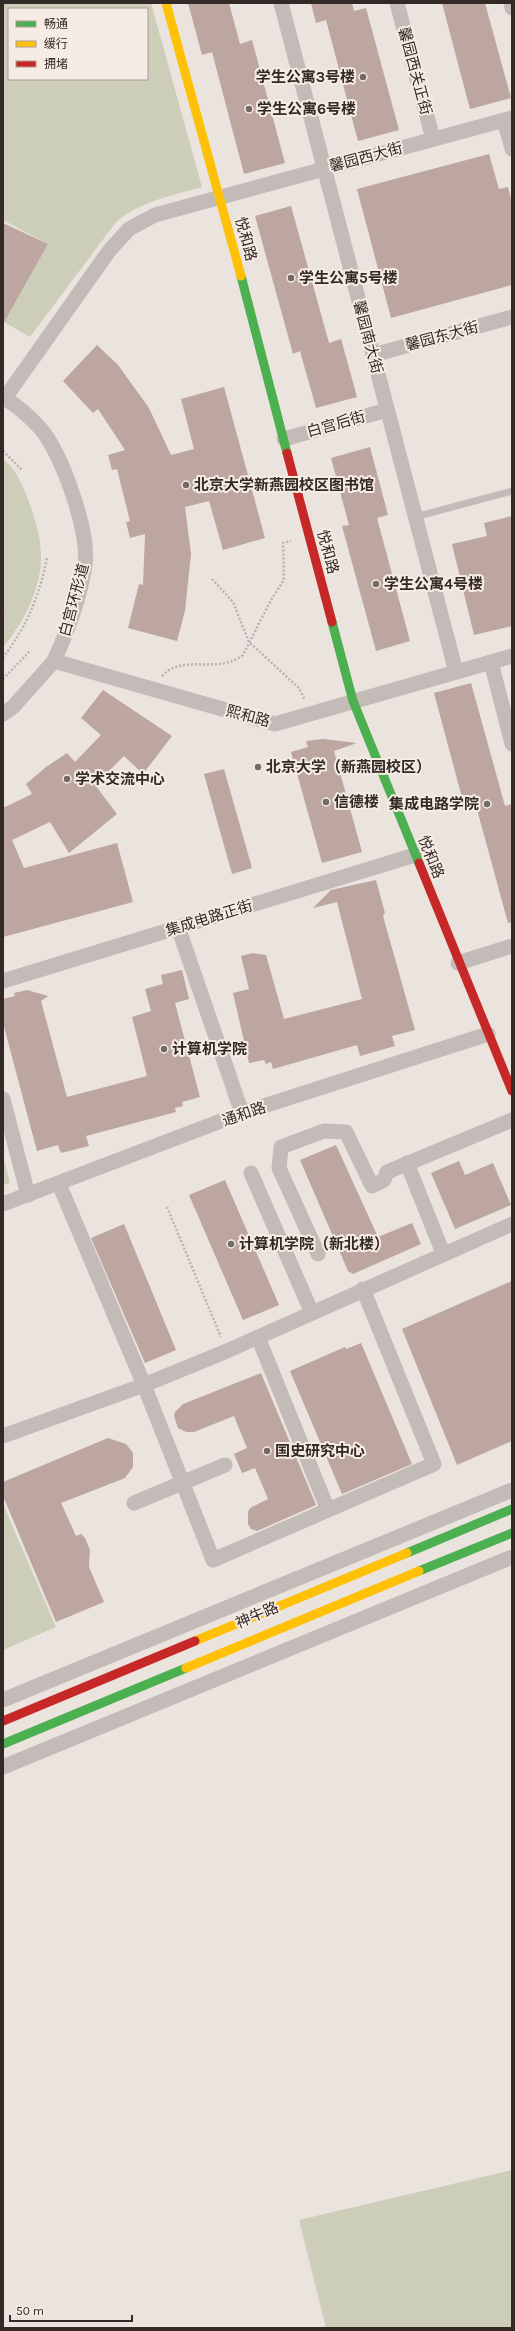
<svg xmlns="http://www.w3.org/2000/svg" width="515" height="2331" font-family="Karla,'Noto Sans SC',sans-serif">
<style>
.green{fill:#cdceb9;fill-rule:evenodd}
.building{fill:#bda5a0}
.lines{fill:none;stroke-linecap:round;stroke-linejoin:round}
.path{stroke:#bbb3b0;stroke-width:2.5;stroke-dasharray:2 2;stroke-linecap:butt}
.lane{stroke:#c3bbb7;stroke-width:7}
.street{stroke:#c3bbb7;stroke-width:15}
.fast{stroke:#4caf50;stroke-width:9}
.slow{stroke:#ffc107;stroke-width:9}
.jam{stroke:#c62828;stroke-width:9}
.poi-dot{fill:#736a66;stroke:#f7ece4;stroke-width:1.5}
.labels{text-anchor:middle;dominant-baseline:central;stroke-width:4;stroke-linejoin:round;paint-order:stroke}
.street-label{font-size:15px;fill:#332926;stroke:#f7ece4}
.poi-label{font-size:15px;font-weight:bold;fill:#332926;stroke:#f7ece4;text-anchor:start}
</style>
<rect width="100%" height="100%" fill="#eae3de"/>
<g class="green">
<path d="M3,3h148l51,184c-31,9 -61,14 -86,35l-86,115 -26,-15 44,-78 -45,-24zM9,9h138v70h-138z"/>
<path d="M3,458c5,6 12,12 15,19 11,21 23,55 23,79 1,30 -18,69 -38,91z"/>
<polygon points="3,1156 10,1183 3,1185"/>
<polygon points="3,1504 56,1627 3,1650"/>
<polygon points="512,2170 512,2328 326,2328 299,2220"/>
</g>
<g class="building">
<polygon points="188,3 229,3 240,44 252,40 285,163 244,174 212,52 202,55"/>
<polygon points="311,3 352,3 354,11 366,8 399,130 358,141 326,20 316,23"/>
<polygon points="442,3 485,3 511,98 470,109"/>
<polygon points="489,154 499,189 508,187 512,203 512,285 391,318 357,189"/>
<polygon points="291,206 329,343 341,339 357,397 316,408 300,351 293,354 255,216"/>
<polygon points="3,223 48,244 3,324"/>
<polygon points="97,345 118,365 149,408 171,455 194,449 181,399 224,387 265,538 223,550 209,501 185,507 191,554 185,611 177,641 128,628 139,584 143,585 145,534 130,538 126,522 130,521 117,469 112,470 108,455 125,450 98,409 93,413 63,381"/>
<polygon points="370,447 388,515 377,518 410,641 376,651 342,526 349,525 331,458"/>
<polygon points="512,516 512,626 474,635 452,544 487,536 484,523"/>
<polygon points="471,683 505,806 512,804 512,922 508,923 475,802 464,805 434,693"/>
<polygon points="103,690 172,736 143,774 124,756 95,785 117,814 69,853 50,822 12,840 24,868 117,843 133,902 3,937 3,808 32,794 26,784 46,767 67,753 75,762 101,735 81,718"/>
<polygon points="323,739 357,743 334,751 362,852 322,863 291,752 308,747 306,741"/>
<polygon points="224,769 252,868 232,874 204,774"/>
<polygon points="376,880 385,913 383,916 415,1030 392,1036 395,1046 360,1056 357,1045 273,1069 271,1062 266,1064 264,1060 249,1063 233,993 249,989 241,956 253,953 266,955 284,1019 362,999 337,902 313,908 331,890"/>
<polygon points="182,970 189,999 175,1003 200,1097 182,1102 183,1106 175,1108 176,1112 86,1136 89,1146 61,1153 58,1145 37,1151 3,1023 3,999 15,996 14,993 27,990 48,996 41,1001 67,1097 147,1076 132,1017 151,1011 145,989 163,984 161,975"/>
<polygon points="336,1145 378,1237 412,1223 421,1244 353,1274 348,1271 300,1160"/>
<polygon points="459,1161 465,1175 493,1163 511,1205 455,1229 431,1173"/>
<polygon points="225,1180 279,1305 243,1320 189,1195"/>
<polygon points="124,1224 176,1350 145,1363 91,1238"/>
<polygon points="512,1281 512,1441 457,1465 402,1329"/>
<polygon points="361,1343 412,1464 342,1494 290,1371 345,1347 346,1349"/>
<polygon points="261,1373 316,1505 257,1531 251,1529 248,1524 248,1512 250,1508 268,1499 255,1468 242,1473 234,1454 247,1448 234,1416 194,1432 186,1432 178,1428 174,1416 175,1412 183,1404"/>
<polygon points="108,1438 126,1444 133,1453 133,1467 125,1478 61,1503 76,1536 81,1534 85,1538 90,1550 89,1567 104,1602 56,1622 3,1496 3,1482"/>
</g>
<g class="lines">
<g class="path">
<polyline points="3,451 22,470"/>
<polyline points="212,579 233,602 249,642 299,688 305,700"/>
<polyline points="3,617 5,613"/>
<polyline points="3,633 5,631"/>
<path d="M3,658c25,-35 35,-58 44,-100"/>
<path d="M162,676c21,-23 55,-1 81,-21l28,-55 13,-20 -1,-37 8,-2"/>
<polyline points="3,679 31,650"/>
<polyline points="167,1207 221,1337"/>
</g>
<polyline class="lane" points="415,517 512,491"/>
<g class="street">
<polyline points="281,3 456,672"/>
<polyline points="397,3 433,139"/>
<polyline points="511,3 512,8"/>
<polyline points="504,120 512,149"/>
<polyline points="373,355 512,317"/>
<path d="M3,397c13,8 27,20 37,31 22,25 50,105 45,137 -5,34 -17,65 -31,96"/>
<polyline points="5,398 109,251 129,229 155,215 512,118"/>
<polyline points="284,439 387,410"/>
<polyline points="491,662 512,744"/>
<polyline points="3,714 13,707 54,661 275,724 512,656"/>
<polyline points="178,927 242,1113"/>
<polyline points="458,963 512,946"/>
<polyline points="3,981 415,855"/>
<polyline points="3,1099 28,1195"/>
<polyline points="407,1163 443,1253"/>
<polyline points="251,1173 312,1313"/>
<polyline points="59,1184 144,1385 213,1560 434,1464 363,1289"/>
<polyline points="3,1204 242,1113 488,1034"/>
<polyline points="318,1254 279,1168 281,1147 324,1131 346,1132 372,1186 384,1180 387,1172 512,1120"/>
<polyline points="258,1337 328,1510"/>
<polyline points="3,1436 144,1385 227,1351 512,1224"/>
<polyline points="134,1503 225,1465"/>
<polyline points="3,1700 512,1490"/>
<polyline points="3,1767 512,1557"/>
</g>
<g class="fast">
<polyline points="241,276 287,453"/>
<polyline points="332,622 353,701 419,863"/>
<polyline points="407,1553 512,1509"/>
<polyline points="419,1571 512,1533"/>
<polyline points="3,1744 186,1668"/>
</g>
<g class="slow">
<polyline points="166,3 241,276"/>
<polyline points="195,1641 407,1553"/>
<polyline points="186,1668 419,1571"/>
</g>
<g class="jam">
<polyline points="287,453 332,622"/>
<polyline points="419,863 512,1091"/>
<polyline points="3,1721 195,1641"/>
</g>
</g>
<g class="poi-dot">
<circle cx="363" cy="77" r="4"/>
<circle cx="249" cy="109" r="4"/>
<circle cx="291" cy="278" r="4"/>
<circle cx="186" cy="485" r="4"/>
<circle cx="376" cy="584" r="4"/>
<circle cx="258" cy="767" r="4"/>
<circle cx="67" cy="779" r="4"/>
<circle cx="326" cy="802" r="4"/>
<circle cx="487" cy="804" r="4"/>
<circle cx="164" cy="1049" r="4"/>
<circle cx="231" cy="1244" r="4"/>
<circle cx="267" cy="1451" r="4"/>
</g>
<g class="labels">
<g class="street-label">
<text transform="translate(415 71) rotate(75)">馨园西关正街</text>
<text transform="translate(366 157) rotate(-15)">馨园西大街</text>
<text transform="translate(246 239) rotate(75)">悦和路</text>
<text transform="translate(442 336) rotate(-15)">馨园东大街</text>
<text transform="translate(368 337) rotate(75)">馨园南大街</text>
<text transform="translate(336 424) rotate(-16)">白宫后街</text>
<text transform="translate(328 552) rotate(75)">悦和路</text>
<text transform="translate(74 600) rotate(-75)">白宫环形道</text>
<text transform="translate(248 716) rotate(15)">熙和路</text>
<text transform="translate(431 857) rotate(68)">悦和路</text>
<text transform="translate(209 918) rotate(-17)">集成电路正街</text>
<text transform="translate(244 1114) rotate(-19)">通和路</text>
<text transform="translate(257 1615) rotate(-23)">神牛路</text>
</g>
<g class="poi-label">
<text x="355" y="77" text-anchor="end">学生公寓3号楼</text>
<text x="257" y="109">学生公寓6号楼</text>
<text x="299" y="278">学生公寓5号楼</text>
<text x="194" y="485">北京大学新燕园校区图书馆</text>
<text x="384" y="584">学生公寓4号楼</text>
<text x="266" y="767">北京大学（新燕园校区）</text>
<text x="75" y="779">学术交流中心</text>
<text x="334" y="802">信德楼</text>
<text x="479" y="804" text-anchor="end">集成电路学院</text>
<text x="172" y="1049">计算机学院</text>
<text x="239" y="1244">计算机学院（新北楼）</text>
<text x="275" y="1451">国史研究中心</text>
</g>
</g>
<rect width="515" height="2331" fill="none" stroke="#332926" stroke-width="8"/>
<rect x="8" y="8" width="140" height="72" fill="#f7ece4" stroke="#a99e98"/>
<rect x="16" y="21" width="20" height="6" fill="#4caf50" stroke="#a99e98"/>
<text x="44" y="28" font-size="12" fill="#332926">畅通</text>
<rect x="16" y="41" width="20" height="6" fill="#ffc107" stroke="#a99e98"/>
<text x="44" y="48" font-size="12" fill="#332926">缓行</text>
<rect x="16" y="61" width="20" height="6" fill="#c62828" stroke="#a99e98"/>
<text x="44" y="68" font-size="12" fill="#332926">拥堵</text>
<path d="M10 2315v6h122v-6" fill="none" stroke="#332926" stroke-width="2"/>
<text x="16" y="2315" font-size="12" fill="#332926" stroke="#f7ece4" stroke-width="3" paint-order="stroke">50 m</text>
</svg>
